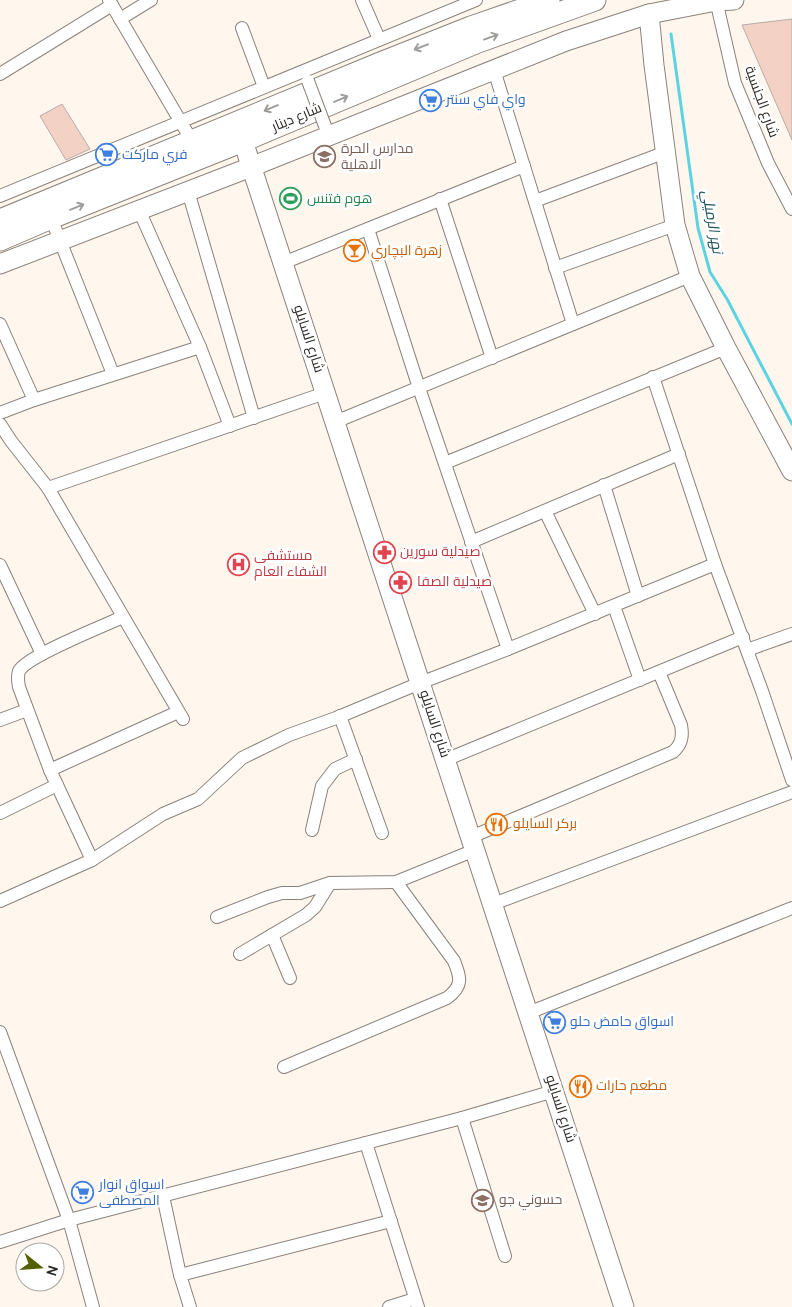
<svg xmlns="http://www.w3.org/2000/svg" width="792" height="1307" font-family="Overpass,Cairo,sans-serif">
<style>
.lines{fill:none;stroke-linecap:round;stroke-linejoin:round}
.stream{stroke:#5dd3e1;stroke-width:3}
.building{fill:#f4d1c5;stroke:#b7aca8}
.street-casing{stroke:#8a827b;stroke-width:14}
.secondary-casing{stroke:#8a827b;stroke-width:21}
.primary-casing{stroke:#8a827b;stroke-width:23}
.street{stroke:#fff;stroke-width:12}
.secondary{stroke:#fff;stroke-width:19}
.primary{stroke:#fff;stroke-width:21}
.street-bridge-casing{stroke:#8a827b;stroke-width:14;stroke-linecap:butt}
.street-bridge{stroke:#fff;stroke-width:12}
.oneway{stroke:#9f9e9c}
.labels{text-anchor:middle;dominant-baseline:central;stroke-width:5;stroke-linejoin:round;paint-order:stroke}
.shop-label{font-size:14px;fill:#366cbe;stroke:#fff;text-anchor:start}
.street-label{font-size:14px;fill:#2a2724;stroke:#fff}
.education-label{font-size:14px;fill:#785e54;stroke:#fff;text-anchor:start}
.leisure-label{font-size:14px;fill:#27864d;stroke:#fff;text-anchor:start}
.food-label{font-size:14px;fill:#c56008;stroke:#fff;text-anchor:start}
.health-label{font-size:14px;fill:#be3a42;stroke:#fff;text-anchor:start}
.water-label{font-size:15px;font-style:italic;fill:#1d5157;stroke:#fff}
</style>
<rect width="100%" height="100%" fill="#fff7ee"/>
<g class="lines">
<polyline class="stream" points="671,34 698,228 710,272 727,299 792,424"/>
</g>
<g class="building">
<polygon points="792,19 792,140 742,25"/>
<polygon points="62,104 90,149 66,160 40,116"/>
</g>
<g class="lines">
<defs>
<g id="street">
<polyline points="109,0 192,141"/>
<polyline points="362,0 379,39"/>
<polyline points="716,0 735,83 768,163 792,209"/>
<polyline points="120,19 151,0"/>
<polyline points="242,28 264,87"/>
<polyline points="494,70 573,324"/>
<polyline points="0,74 112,5"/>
<polyline points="188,191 254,418"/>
<polyline points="0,196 476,0"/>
<polyline points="440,199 492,358"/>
<polyline points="535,201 666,152"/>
<polyline points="139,210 200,347 230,426"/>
<polyline points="51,218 113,374"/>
<polyline points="368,229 419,388 508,649"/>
<polyline points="283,263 524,166"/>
<polyline points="555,268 675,225"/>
<polyline points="0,324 34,400"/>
<polyline points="653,377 715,564 762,691 792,780"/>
<polyline points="0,413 34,400 200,347"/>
<polyline points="335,422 690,276"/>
<polyline points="0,424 11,441 48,488 183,719"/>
<polyline points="445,463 726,348"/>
<polyline points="604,485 638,596"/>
<polyline points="48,488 325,393"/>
<polyline points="545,511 595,614"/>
<polyline points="471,542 679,454"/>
<polyline points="0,565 42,654"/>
<polyline points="614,606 640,680"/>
<polyline points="747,650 792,634"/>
<polyline points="340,716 382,833"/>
<polyline points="0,720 27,710"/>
<polyline points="445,760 743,637"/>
<polyline points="50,770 178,712"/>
<polyline points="0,813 57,785"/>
<polyline points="312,830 322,786 335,769 356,759"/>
<path d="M471,837l202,-85c9,-8 10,-16 8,-27l-22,-53"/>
<path d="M92,860l-42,-90 -31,-83c-1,-6 -2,-10 0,-16 8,-15 84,-45 104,-54"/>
<polyline points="0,901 92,860 163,814 198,799 242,758 289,735 336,718 420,683 508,649 715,564"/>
<polyline points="493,904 792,792"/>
<polyline points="217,917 268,897 282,893 300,893 330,883 396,882 475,850"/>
<polyline points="272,935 290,978"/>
<polyline points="240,954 306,915 315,907 330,883"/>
<polyline points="528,1013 792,908"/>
<polyline points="0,1032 69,1220 93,1307"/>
<path d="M284,1067l163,-69c16,-12 14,-20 7,-37l-58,-79"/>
<polyline points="462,1118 505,1256"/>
<polyline points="366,1143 418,1307"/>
<polyline points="163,1196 180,1275 190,1307"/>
<polyline points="0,1242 69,1220 462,1118 554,1091"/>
<polyline points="180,1275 391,1221"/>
<polyline points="389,1307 415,1299"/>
</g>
<g id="secondary">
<polyline points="649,14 654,65 675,225 690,276 726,348 792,471"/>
<polyline points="243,141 624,1307"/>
<polyline points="0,264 251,167 566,41 649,14 716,1 734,0"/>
</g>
<g id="primary">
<polyline points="0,220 378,64 471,27 549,0"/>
<polyline points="0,240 51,218 243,141 478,42 595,0"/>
</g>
</defs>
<use href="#street" class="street-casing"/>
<use href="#secondary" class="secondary-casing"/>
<use href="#primary" class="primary-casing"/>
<use href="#street" class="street"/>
<use href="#secondary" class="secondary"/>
<use href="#primary" class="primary"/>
<defs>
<polyline id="street-bridge" points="308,81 325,126"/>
</defs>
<use href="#street-bridge" class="street-bridge-casing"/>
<use href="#street-bridge" class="street-bridge"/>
</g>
<defs><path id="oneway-shaft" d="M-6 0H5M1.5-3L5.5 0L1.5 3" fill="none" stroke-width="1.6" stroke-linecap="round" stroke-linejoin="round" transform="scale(1.25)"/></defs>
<g class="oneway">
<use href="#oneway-shaft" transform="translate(491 37) rotate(-20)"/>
<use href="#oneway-shaft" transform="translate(421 47) rotate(159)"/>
<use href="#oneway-shaft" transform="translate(341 99) rotate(-23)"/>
<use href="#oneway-shaft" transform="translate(271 108) rotate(157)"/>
<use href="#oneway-shaft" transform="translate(77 207) rotate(-22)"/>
</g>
<defs>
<symbol id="supermarket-ring" viewBox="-11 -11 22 22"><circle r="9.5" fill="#fff" stroke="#3f7fe0" stroke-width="1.5"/><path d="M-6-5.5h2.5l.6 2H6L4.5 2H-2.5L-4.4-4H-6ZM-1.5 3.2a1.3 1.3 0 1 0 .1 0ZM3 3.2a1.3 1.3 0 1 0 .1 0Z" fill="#3f7fe0"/></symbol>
<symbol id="school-ring" viewBox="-11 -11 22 22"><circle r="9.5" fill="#fff" stroke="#8d6e63" stroke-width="1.5"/><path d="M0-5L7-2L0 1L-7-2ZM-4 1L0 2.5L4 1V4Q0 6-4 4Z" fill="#8d6e63"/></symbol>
<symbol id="stadium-ring" viewBox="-11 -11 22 22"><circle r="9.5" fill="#fff" stroke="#2e9e5b" stroke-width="1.5"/><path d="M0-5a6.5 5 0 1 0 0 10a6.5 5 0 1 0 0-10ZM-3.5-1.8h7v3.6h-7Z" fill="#2e9e5b"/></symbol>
<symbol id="bar-ring" viewBox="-11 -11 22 22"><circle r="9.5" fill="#fff" stroke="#e8710a" stroke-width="1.5"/><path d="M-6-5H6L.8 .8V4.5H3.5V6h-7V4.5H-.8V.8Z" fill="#e8710a"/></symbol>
<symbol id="pharmacy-ring" viewBox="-11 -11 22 22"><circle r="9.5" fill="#fff" stroke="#e0444e" stroke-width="1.5"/><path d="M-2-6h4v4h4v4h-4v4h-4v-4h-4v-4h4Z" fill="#e0444e"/></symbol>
<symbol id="hospital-ring" viewBox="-11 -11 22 22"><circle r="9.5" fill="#fff" stroke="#e0444e" stroke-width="1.5"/><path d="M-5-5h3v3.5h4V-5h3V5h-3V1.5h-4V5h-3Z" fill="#e0444e"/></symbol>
<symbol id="restaurant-ring" viewBox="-11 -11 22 22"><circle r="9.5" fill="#fff" stroke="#e8710a" stroke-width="1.5"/><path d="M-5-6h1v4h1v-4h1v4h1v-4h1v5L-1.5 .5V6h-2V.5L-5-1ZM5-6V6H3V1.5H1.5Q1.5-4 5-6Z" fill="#e8710a"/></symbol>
</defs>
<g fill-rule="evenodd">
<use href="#supermarket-ring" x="418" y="88" width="25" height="25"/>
<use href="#supermarket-ring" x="94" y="142" width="25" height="25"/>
<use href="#school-ring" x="312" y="144" width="25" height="25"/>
<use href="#stadium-ring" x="278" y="186" width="25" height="25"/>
<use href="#bar-ring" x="342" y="238" width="25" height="25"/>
<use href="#pharmacy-ring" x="372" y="540" width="25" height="25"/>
<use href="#hospital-ring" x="226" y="552" width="25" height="25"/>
<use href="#pharmacy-ring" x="388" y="570" width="25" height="25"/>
<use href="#restaurant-ring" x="484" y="812" width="25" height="25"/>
<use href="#supermarket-ring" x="542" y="1010" width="25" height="25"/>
<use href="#restaurant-ring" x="568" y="1074" width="25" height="25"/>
<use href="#supermarket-ring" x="70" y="1180" width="25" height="25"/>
<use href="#school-ring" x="470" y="1188" width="25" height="25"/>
</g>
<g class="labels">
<g class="shop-label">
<text x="446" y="100">واي فاي سنتر</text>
<text x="122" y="155">فري ماركت</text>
<text x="570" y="1022">اسواق حامض حلو</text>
<text x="99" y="1185">اسواق انوار<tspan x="99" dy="16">المصطفى</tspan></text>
</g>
<g class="street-label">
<text transform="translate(761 102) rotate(70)">شارع الجنسية</text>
<text transform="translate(297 118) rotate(-23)">شارع دينار</text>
<text transform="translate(308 339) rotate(72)">شارع السايلو</text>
<text transform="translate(434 724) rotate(72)">شارع السايلو</text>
<text transform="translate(560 1109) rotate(72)">شارع السايلو</text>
</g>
<g class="education-label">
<text x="341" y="149">مدارس الحرة<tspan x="341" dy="16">الاهلية</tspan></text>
<text x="499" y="1200">حسوني جو</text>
</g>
<g class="leisure-label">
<text x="307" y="199">هوم فتنس</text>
</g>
<g class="food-label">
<text x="371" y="251">زهرة البچاري</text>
<text x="513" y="824">بركر السايلو</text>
<text x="596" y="1086">مطعم حارات</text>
</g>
<g class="health-label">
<text x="400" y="552">صيدلية سورين</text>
<text x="254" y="556">مستشفى<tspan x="254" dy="16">الشفاء العام</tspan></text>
<text x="417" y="582">صيدلية الصفا</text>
</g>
<g class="water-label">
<text transform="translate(711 222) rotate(80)">نهر الرميلي</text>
</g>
</g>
<g transform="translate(40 1267) rotate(107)"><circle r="24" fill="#ffffff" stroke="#aaa9a7"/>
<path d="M0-4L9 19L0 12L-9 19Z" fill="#556101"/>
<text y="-8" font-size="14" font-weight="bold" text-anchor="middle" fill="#2a2724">N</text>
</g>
</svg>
